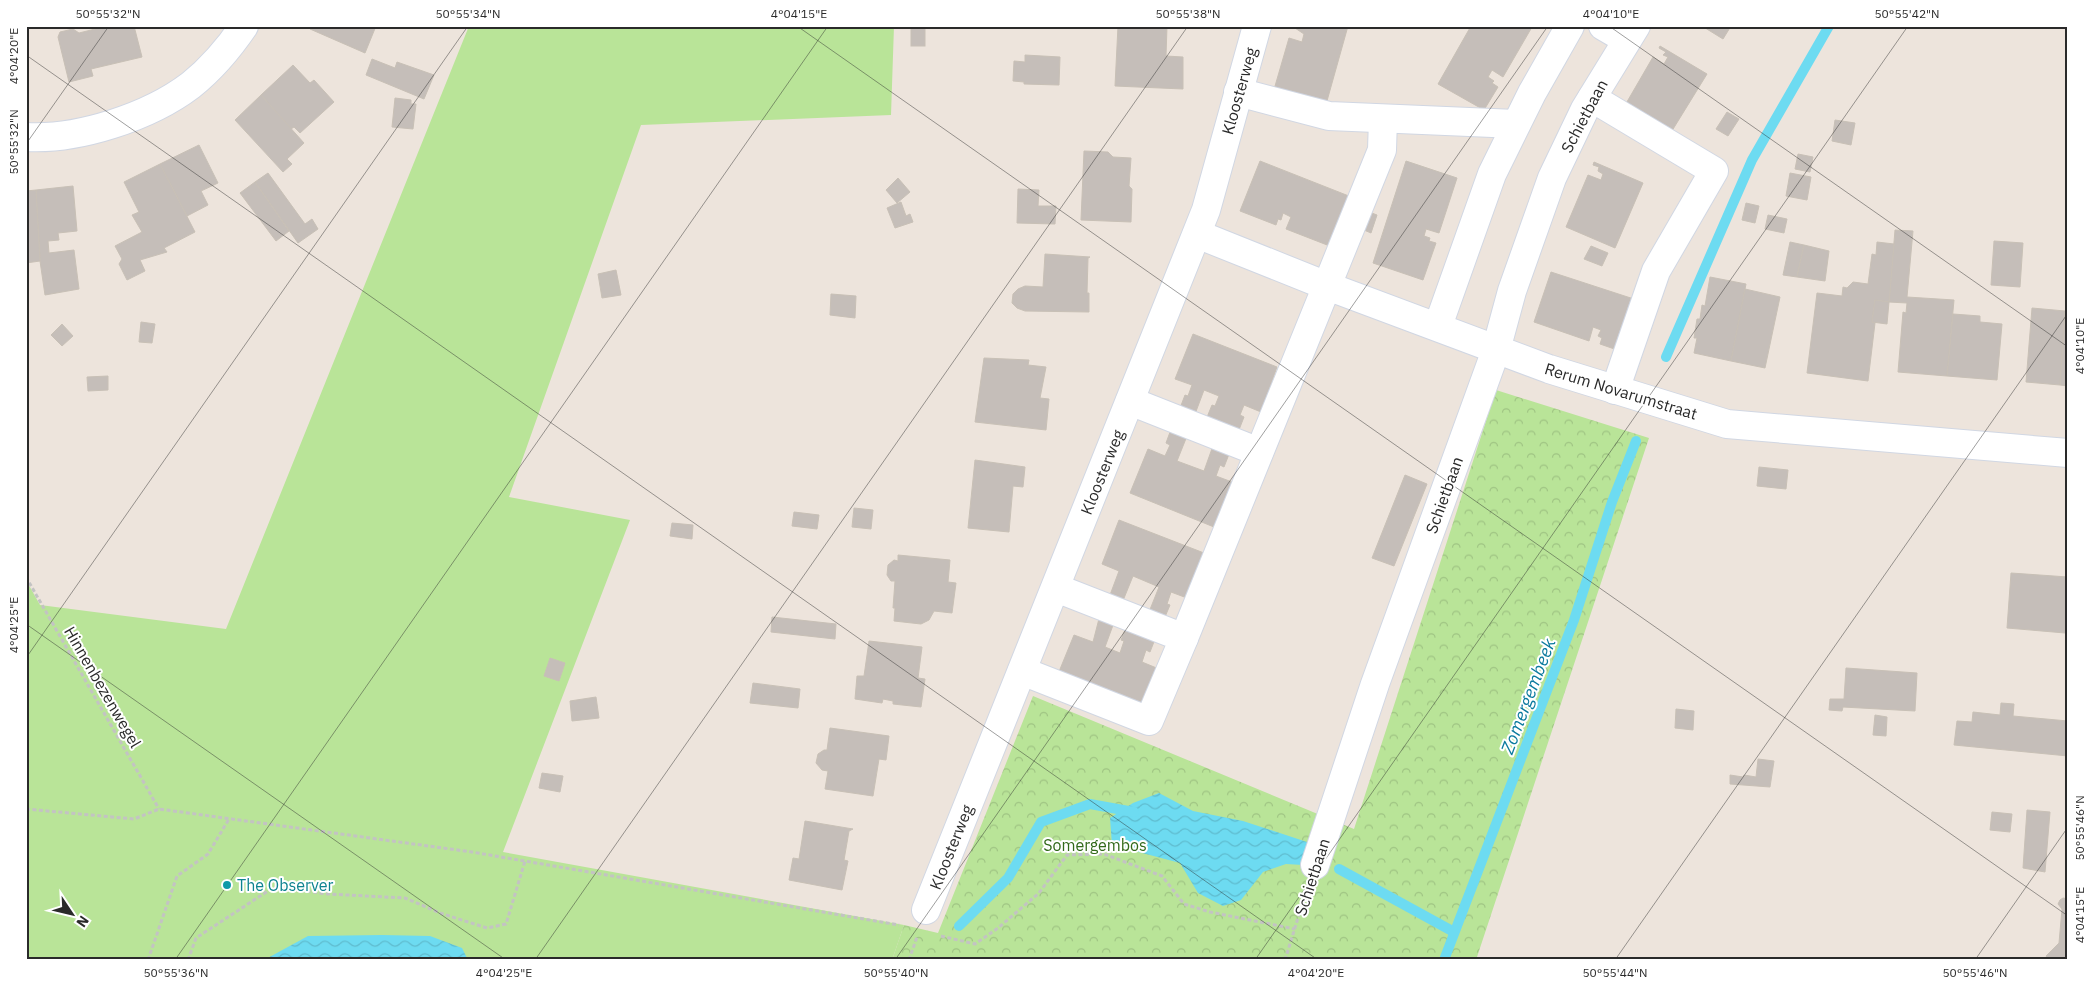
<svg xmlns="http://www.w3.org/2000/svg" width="2094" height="986" font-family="'IBM Plex Sans',sans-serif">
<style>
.grass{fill:#b9e498}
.park{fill:url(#park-crowns)}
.water{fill:url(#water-waves)}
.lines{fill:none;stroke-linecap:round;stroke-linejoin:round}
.stream{stroke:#6ddbf1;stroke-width:10}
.building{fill:#c5beb9;stroke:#c8c0b6}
.minor-casing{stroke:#d1d7e3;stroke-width:30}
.path{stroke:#c3c3c3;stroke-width:3;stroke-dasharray:4 2.5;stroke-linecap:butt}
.minor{stroke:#fff;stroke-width:28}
.ticks{fill:none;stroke:#2a2a2a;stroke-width:1;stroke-opacity:0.45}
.culture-dot{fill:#0f9aa8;stroke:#fff;stroke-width:2}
.labels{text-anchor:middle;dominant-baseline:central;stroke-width:4;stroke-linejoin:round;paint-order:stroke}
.street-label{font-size:16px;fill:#2a2a2a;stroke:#fff}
.park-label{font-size:16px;fill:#316919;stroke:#fff}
.culture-label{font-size:16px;fill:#0d838f;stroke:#fff;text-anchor:start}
.water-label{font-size:18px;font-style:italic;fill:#0b7a9e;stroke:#fff}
.neatline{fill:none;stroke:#2a2a2a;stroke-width:2}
.ticks-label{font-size:12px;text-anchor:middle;fill:#2a2a2a}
</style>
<defs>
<pattern id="park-crowns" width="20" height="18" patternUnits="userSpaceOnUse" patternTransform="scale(1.25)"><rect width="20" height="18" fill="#b9e498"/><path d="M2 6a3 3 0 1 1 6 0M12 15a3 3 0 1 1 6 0" fill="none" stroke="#9fc483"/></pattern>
<pattern id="water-waves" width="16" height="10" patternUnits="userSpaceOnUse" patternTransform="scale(1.25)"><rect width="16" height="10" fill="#6ddbf1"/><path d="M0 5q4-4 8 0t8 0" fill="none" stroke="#5fbccf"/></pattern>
</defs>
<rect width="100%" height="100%" fill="#ede4dc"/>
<polygon class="grass" points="469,26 894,26 891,115 641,125 509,497 630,520 503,852 904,925 892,960 26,960 26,580 40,605 226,629"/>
<polygon class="park" points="1496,390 1649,438 1476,960 892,960 904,925 938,933 1033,696 1354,829"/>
<g class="water">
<polygon points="1159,793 1193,811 1243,821 1310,843 1303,865 1286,864 1263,872 1241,900 1223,906 1198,893 1180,863 1112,845 1110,818 1133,803"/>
<polygon points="382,935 430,936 462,948 468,960 264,960 308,936"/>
</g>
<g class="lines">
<g class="stream">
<polyline points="1666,357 1752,160 1829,26"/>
<polyline points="1339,869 1454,932"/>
<polyline points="959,926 1008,878 1041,822 1090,804 1134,812"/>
<polyline points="1444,960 1574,620 1612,502 1636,441"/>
</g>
</g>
<g class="building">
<polygon points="107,26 134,26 142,57 91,69 93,76 69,82 58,37 60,32 73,29 79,33"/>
<polygon points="312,26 376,26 365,53 310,29"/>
<rect x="911" y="26" width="14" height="20"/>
<polygon points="1118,26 1167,26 1166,56 1183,57 1183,89 1115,86"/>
<polygon points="1292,26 1348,26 1325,108 1273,93 1289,38 1302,42 1304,34"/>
<polygon points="1471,26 1532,27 1503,77 1492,70 1488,77 1494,81 1492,83 1498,87 1484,110 1438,84"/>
<polygon points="1702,26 1731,26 1723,39"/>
<polygon points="1660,46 1707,74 1670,134 1624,107 1653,57 1664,64 1668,57 1663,55 1666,52 1659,48"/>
<polygon points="1025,55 1060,57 1059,85 1024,84 1024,82 1013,81 1014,61 1025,62"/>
<polygon points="372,59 395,68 397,62 434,75 424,99 366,75"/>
<polygon points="293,65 310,83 314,80 334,102 300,133 294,127 291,129 261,95"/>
<polygon points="261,95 304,143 287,159 292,164 283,172 235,120"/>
<polygon points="395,98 411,100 411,104 416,104 413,129 392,127"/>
<polygon points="1727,112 1739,119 1728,136 1716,129"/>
<polygon points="1835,120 1855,123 1851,145 1832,141"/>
<polygon points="199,145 218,183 201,191 208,205 187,216 160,164"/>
<polygon points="1084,151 1108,152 1113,157 1131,158 1129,186 1132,189 1131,222 1081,220"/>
<polygon points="1798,154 1813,157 1810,172 1795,169"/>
<polygon points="1260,161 1359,200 1340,250 1286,229 1291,217 1283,213 1281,220 1278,219 1276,225 1240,211"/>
<polygon points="1406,161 1457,178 1439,233 1426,229 1424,236 1430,238 1429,241 1436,243 1423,280 1373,263"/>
<polygon points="1594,162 1643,183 1615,248 1566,227 1588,175 1601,180 1603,174 1598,171 1599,167 1593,165"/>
<polygon points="160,164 195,232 164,248 167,252 140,260 145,271 127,280 119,264 122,259 115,246 142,232 132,215 139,212 124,182"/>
<polygon points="268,173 305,224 312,219 318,229 298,243 255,182"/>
<polygon points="1790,173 1811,177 1807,200 1786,196"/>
<polygon points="898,178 910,192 897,203 886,190"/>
<polygon points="255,182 289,231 276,241 240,193"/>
<polygon points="73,186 77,231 58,233 59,240 48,241 49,253 74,250 79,289 45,295 40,261 36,190"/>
<polygon points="1018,189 1039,190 1038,206 1056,206 1055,224 1017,223"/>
<polygon points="36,190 40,261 26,263 26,191"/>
<polygon points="901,202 906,216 910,214 913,222 895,228 887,208"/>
<polygon points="1746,203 1759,206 1755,223 1742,220"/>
<polygon points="1364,210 1377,215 1371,233 1357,227"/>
<polygon points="1768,215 1787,219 1784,233 1765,229"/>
<polygon points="1895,230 1913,231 1907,297 1954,300 1947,376 1898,372 1903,312 1906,313 1907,303 1889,302"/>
<polygon points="1994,241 2023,243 2020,287 1991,285"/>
<polygon points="1790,242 1804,245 1797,277 1783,275"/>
<polygon points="1877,242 1894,244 1889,302 1875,300 1872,322 1875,323 1868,381 1807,373 1817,293 1842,296 1843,287 1847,288 1853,282 1868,284 1872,254 1876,255"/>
<polygon points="1804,245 1829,251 1825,281 1797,277"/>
<polygon points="1591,246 1608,253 1602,266 1584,259"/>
<polygon points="1045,254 1090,257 1088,258 1087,293 1089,293 1089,312 1025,311 1017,308 1012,303 1013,294 1018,289 1025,286 1043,287"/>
<polygon points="616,270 621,295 602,298 598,274"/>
<polygon points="1551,272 1643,302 1626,353 1600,344 1602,338 1598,336 1601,330 1593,327 1589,341 1534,322"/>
<polygon points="1710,277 1746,284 1731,361 1694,353 1697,338 1694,338 1697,319 1700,319 1702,305 1705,306"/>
<polygon points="1745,289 1780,297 1765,368 1731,361"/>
<polygon points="831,294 856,296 855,318 830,315"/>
<polygon points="1875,300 1889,302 1887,324 1872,322"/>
<polygon points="2032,308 2065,311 2060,385 2026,382"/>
<polygon points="2065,311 2068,311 2068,386 2060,385"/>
<polygon points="1953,314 1980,316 1980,322 2002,324 1997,380 1947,376"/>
<polygon points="141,322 155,324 152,343 139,342"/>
<polygon points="62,324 73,336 62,346 51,335"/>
<polygon points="1193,334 1277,367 1261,412 1244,405 1240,415 1244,417 1235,440 1203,427 1212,405 1215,406 1219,396 1204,390 1192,422 1177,416 1185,395 1188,396 1192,385 1175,379"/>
<polygon points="984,358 1029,360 1028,365 1046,367 1040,398 1049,399 1046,430 975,422"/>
<polygon points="108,376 108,390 88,391 87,377"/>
<polygon points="1173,424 1189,431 1177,461 1204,471 1214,443 1231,449 1224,467 1220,465 1216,476 1232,482 1214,527 1130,493 1148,449 1165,456 1170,445 1166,443"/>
<polygon points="975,460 1025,467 1023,487 1013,486 1009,532 968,528"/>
<polygon points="1759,467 1788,470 1786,489 1757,486"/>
<polygon points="1405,475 1427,484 1394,566 1372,558"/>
<polygon points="854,508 873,510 871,529 852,527"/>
<polygon points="794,512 819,515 817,529 792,526"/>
<polygon points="1119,520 1204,553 1187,598 1171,592 1167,604 1170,605 1162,624 1147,617 1159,587 1133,576 1120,608 1107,603 1119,571 1102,564"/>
<polygon points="672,523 693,525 692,539 670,536"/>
<polygon points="898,555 950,560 948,582 956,583 952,613 934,611 929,620 921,624 894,621 895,608 893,608 895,581 891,581 887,575 888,565 894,560 898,561"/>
<polygon points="2011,573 2068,577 2065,633 2007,628"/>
<polygon points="1101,611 1116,617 1105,647 1120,653 1124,641 1121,640 1128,622 1157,634 1150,652 1146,650 1142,662 1159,669 1141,713 1056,679 1074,635 1093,642"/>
<polygon points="772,617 836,624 835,639 771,632"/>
<polygon points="869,641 922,647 918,678 925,679 921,707 893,704 893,701 883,699 882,703 855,699 857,676 864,676"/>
<polygon points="550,658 565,663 559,681 544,676"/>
<polygon points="1846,668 1917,673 1915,711 1843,707 1842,711 1829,710 1830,699 1844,699"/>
<polygon points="753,683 800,689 798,708 750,703"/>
<polygon points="596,697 599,718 572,721 570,701"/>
<polygon points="2001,703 2014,704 2013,716 2068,721 2068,756 1954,745 1957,721 1972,722 1973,712 2000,715"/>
<polygon points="1676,709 1694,711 1693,730 1675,728"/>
<polygon points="1875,715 1887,717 1886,736 1873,735"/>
<polygon points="830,728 889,736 886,760 879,759 873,796 825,789 828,771 822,770 816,763 818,754 824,750 827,750"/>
<polygon points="1758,759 1774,761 1770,787 1730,784 1730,775 1743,777 1744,775 1756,777"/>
<polygon points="542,773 563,776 560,792 539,788"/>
<polygon points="2027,810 2050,812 2045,872 2023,868"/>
<polygon points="1992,812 2012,814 2010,832 1990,830"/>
<polygon points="805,821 853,829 849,831 844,860 848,861 842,890 789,880 793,858 799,859"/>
<polygon points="2063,898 2068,899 2068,960 2049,960 2046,956 2059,943 2062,909 2058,904 2060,900"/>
</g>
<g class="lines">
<defs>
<g id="minor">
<polyline points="1603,26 1627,40"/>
<polyline points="1238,92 1329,116 1516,124"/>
<polyline points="1592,98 1714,171 1656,271 1615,390"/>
<path d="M26,137c52,3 123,-20 165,-52 20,-16 38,-37 53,-59"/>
<polyline points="1197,234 1327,286 1549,369 1727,424 2068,453"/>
<polyline points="1438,326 1492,174 1532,93 1570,26"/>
<polyline points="1130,401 1259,452"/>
<polyline points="1184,638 1382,150 1383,119"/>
<polyline points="1022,671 1149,721 1184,638 1056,588"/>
<polyline points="1315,865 1375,684 1496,350 1512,291 1552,178 1585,109 1636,26"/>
<polyline points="926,910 1206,210 1257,26"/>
</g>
</defs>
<use href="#minor" class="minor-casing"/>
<g class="path">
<polyline points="26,577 159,809"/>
<polyline points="26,809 134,819 159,809 472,852 899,925"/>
<polyline points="941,936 975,944 998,928 1039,893 1067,855 1104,854 1162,876 1184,904 1210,912 1295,929"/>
<polyline points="148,960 177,876 208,854 229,819"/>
<polyline points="188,960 196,938 274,887 328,894 405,898 440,913 487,928 506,924 525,861"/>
<polyline points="909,960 917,937"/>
<polyline points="1285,960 1306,892"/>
</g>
<use href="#minor" class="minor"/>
</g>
<path class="ticks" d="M797,26l1271,890M1609,26l459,321M26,55l1292,905M26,144l83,-118M26,624l480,336M26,658l442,-632M175,960l653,-934M535,960l653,-934M895,960l653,-934M1255,960l653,-934M1615,960l453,-647M1975,960l93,-133"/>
<circle class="culture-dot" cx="227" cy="885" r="5"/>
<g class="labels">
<g class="street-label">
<text transform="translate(1239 91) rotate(-74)">Kloosterweg</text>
<text transform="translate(1584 116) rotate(-62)">Schietbaan</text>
<text transform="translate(1621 391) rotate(17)">Rerum Novarumstraat</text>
<text transform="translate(1102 472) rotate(-68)">Kloosterweg</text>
<text transform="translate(1444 495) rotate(-70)">Schietbaan</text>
<text transform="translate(103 687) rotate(60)">Hinnenbezenwegel</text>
<text transform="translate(951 847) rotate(-68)">Kloosterweg</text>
<text transform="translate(1312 877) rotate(-72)">Schietbaan</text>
</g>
<g class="park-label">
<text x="1095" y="845">Somergembos</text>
</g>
<g class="culture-label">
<text x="237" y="885">The Observer</text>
</g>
<g class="water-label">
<text transform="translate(1528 696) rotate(-69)">Zomergembeek</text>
</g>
</g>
<rect width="2094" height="986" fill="none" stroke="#ffffff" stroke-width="55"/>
<g transform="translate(72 914) rotate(125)" stroke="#ffffff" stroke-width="4" paint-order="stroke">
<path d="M0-4L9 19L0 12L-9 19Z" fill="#2a2a2a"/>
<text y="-8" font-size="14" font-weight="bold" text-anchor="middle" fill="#2a2a2a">N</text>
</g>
<rect x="28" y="28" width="2038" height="930" class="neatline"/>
<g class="ticks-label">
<text x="108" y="18">50°55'32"N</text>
<text x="468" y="18">50°55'34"N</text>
<text x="799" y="18">4°04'15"E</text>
<text x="1188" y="18">50°55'38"N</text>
<text x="1611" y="18">4°04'10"E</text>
<text x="1907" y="18">50°55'42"N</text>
<text transform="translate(14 56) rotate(-90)" y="4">4°04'20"E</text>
<text transform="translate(14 142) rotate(-90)" y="4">50°55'32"N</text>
<text transform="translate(2080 346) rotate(-90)" y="4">4°04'10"E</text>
<text transform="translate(14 625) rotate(-90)" y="4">4°04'25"E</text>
<text transform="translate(2080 828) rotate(-90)" y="4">50°55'46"N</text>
<text transform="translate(2080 915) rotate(-90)" y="4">4°04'15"E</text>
<text x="176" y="977">50°55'36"N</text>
<text x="504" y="977">4°04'25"E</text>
<text x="896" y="977">50°55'40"N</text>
<text x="1316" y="977">4°04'20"E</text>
<text x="1615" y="977">50°55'44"N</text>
<text x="1975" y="977">50°55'46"N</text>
</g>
</svg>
